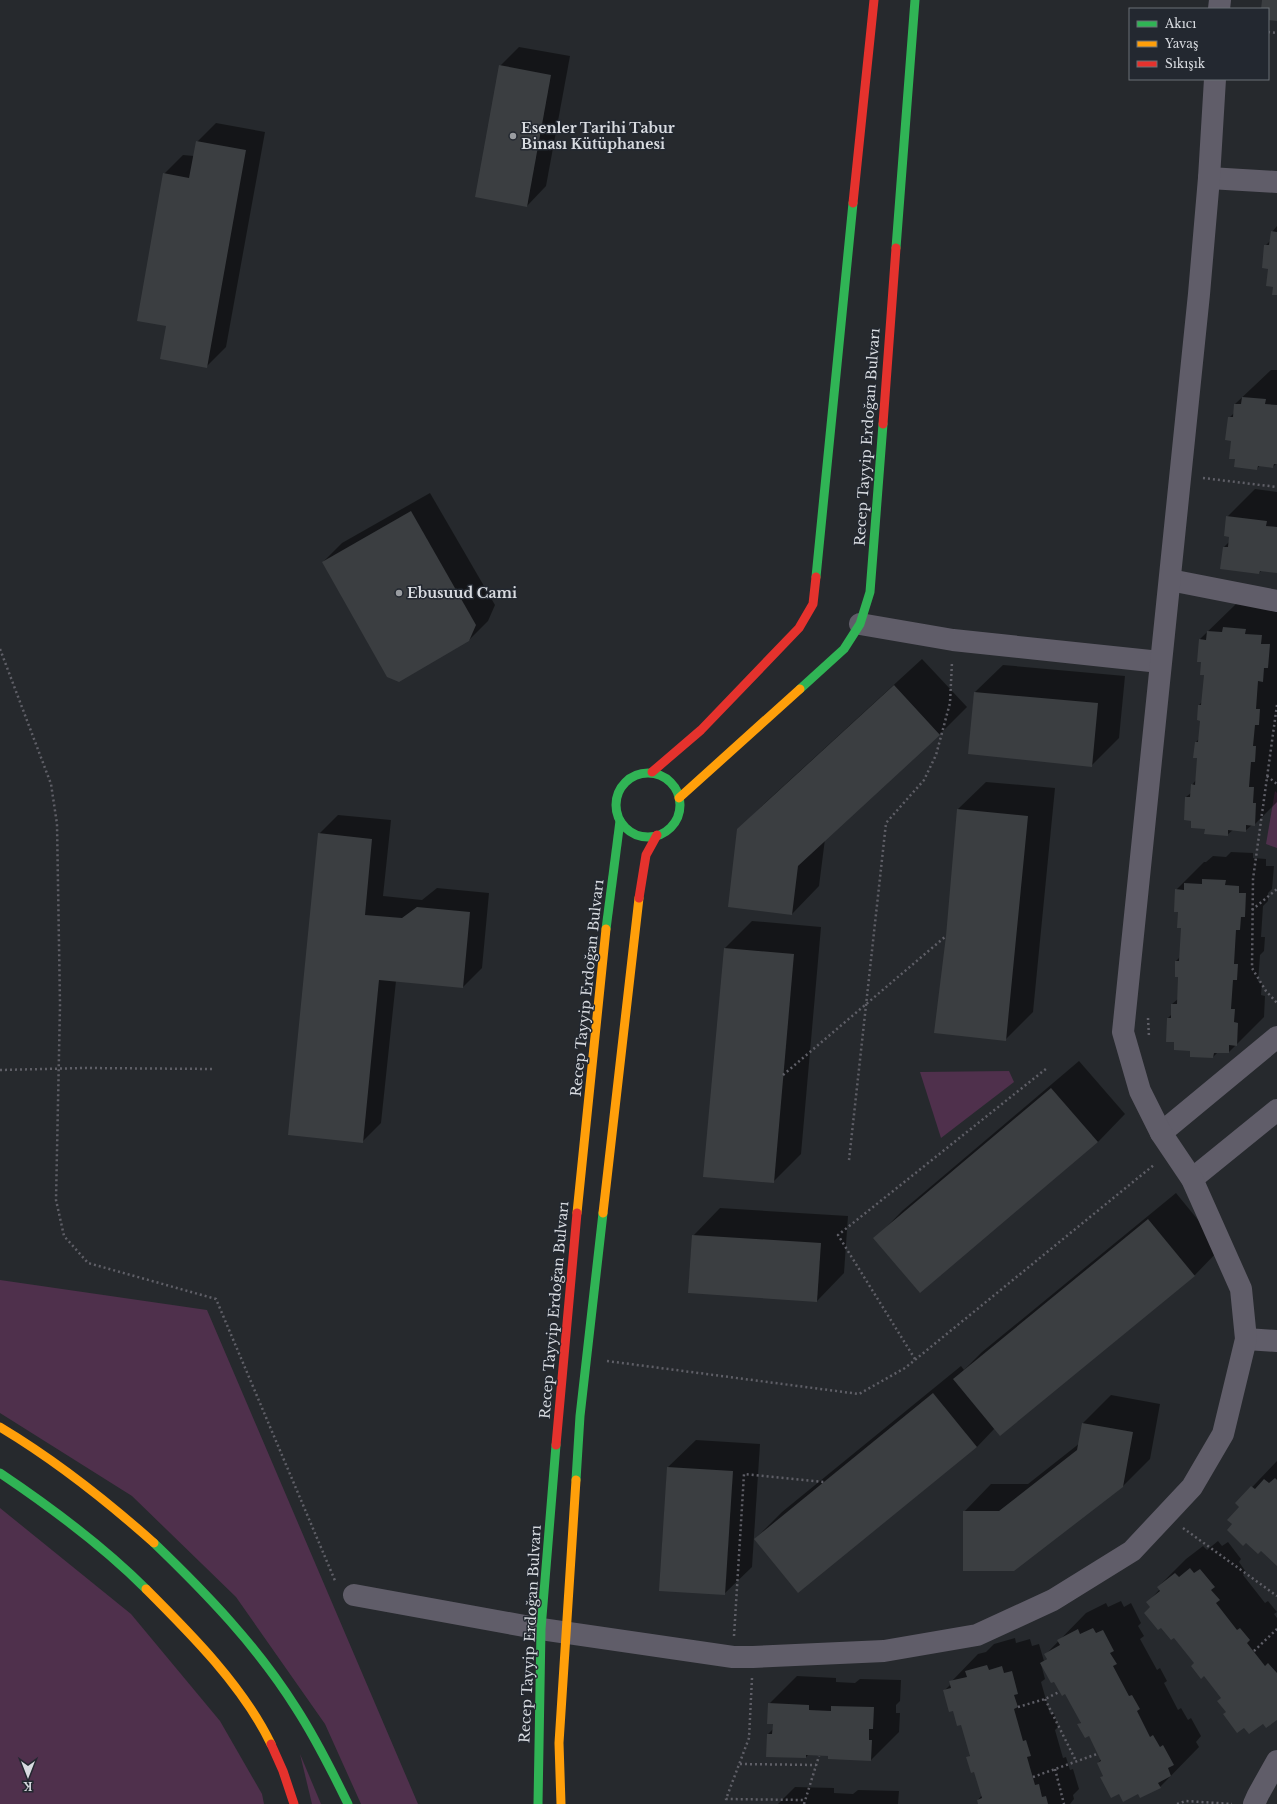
<svg xmlns="http://www.w3.org/2000/svg" width="1277" height="1804" font-family="'Libre Baskerville',serif">
<style>
.green{fill:#4f304c}
.shadow{fill:#0007}
.building{fill:#3b3e41}
.lines{fill:none;stroke-linecap:round;stroke-linejoin:round}
.path{stroke:#5f5f67;stroke-width:2.5;stroke-dasharray:2 3;stroke-linecap:butt}
.street{stroke:#605d69;stroke-width:22}
.fast{stroke:#30b455;stroke-width:9}
.slow{stroke:#ff9f0a;stroke-width:9}
.jam{stroke:#e5322d;stroke-width:9}
.poi-dot{fill:#9a9da1;stroke:#232830;stroke-width:1.5}
.labels{text-anchor:middle;dominant-baseline:central;stroke-width:3;stroke-linejoin:round;paint-order:stroke}
.poi-label{font-size:14px;font-weight:bold;fill:#d8dbe0;stroke:#232830;text-anchor:start}
.street-label{font-size:14px;fill:#d8dbe0;stroke:#232830}
</style>
<rect width="100%" height="100%" fill="#26292d"/>
<g class="green">
<polygon points="1275,791 1277,793 1277,848 1266,844"/>
<polygon points="1009,1071 1014,1082 941,1138 920,1072"/>
<polygon points="0,1280 207,1310 418,1804 361,1804 325,1724 236,1597 132,1496 0,1413"/>
<polygon points="0,1508 131,1614 220,1721 262,1794 264,1804 0,1804"/>
<polygon points="300,1754 321,1804 312,1804"/>
</g>
<g class="shadow">
<polygon points="519,47 570,56 546,186 527,206 500,66"/>
<polygon points="216,123 265,132 226,347 207,366 164,174 183,155 194,156 197,142"/>
<polygon points="1277,226 1277,294 1269,268 1265,246 1271,240 1272,232"/>
<polygon points="1271,370 1277,370 1277,463 1273,467 1260,465 1257,469 1236,458 1229,418 1235,412 1235,404"/>
<polygon points="1255,489 1277,492 1277,572 1262,570 1259,573 1221,568 1224,547 1230,541 1227,517"/>
<polygon points="430,493 495,605 488,621 469,640 323,562 342,543"/>
<polygon points="1236,604 1277,607 1277,802 1254,825 1252,825 1245,831 1233,830 1227,835 1206,828 1192,820 1186,797 1191,793 1192,785 1196,780 1198,757 1196,742 1200,738 1201,720 1199,705 1203,701 1205,674 1200,639"/>
<polygon points="922,659 967,707 939,735 825,839 819,886 792,914 738,830 766,802"/>
<polygon points="1003,665 1125,676 1119,738 1092,765 975,692"/>
<polygon points="986,782 1055,788 1033,1012 1005,1040 947,936 958,809"/>
<polygon points="338,815 391,820 383,896 422,900 437,888 489,893 482,968 463,987 396,981 381,1123 362,1142 319,834"/>
<polygon points="1231,852 1253,853 1253,858 1266,859 1266,866 1274,866 1272,889 1268,893 1268,901 1263,906 1261,937 1265,937 1264,951 1260,955 1258,982 1262,982 1261,995 1265,996 1264,1017 1229,1052 1218,1052 1213,1057 1191,1051 1168,1018 1172,1014 1172,1004 1178,999 1179,976 1176,961 1180,957 1182,927 1176,890 1204,862 1206,862 1213,856 1226,857"/>
<polygon points="752,921 821,927 801,1154 773,1182 725,948"/>
<polygon points="1079,1061 1125,1114 1098,1142 875,1239 902,1211"/>
<polygon points="1176,1193 1221,1248 1194,1276 995,1428 977,1447 755,1539 782,1512 961,1366 964,1370 982,1352"/>
<polygon points="720,1208 848,1216 844,1273 817,1301 693,1236"/>
<polygon points="1111,1395 1160,1404 1150,1459 1122,1487 1014,1570 964,1512 991,1484 1028,1484 1080,1443 1083,1423"/>
<polygon points="696,1440 760,1444 752,1567 724,1594 668,1467"/>
<polygon points="1277,1461 1277,1564 1234,1524 1241,1506 1237,1503"/>
<polygon points="1218,1541 1222,1546 1228,1542 1241,1559 1239,1562 1246,1572 1243,1575 1265,1603 1268,1601 1277,1612 1274,1614 1277,1618 1277,1718 1263,1723 1227,1712 1222,1697 1148,1602 1160,1589 1158,1587 1186,1559 1203,1546 1207,1550"/>
<polygon points="1121,1601 1124,1607 1131,1603 1141,1623 1138,1626 1144,1636 1140,1639 1157,1670 1160,1668 1167,1681 1164,1683 1178,1710 1181,1708 1188,1720 1191,1718 1201,1736 1196,1742 1199,1747 1160,1787 1138,1793 1119,1793 1101,1777 1104,1775 1098,1763 1101,1759 1089,1735 1079,1725 1081,1722 1066,1692 1041,1664 1045,1679 1041,1682 1050,1714 1054,1713 1058,1727 1055,1730 1063,1758 1066,1757 1070,1770 1073,1769 1079,1789 1073,1795 1074,1799 1070,1804 979,1804 978,1800 982,1795 975,1771 968,1758 971,1754 962,1724 944,1691 951,1684 951,1682 978,1654 986,1652 994,1644 1015,1638 1016,1643 1030,1639 1032,1646 1039,1644 1044,1661 1048,1658 1046,1654 1086,1613 1106,1603 1108,1607"/>
<polygon points="797,1676 836,1678 836,1682 855,1683 860,1679 901,1680 900,1701 896,1705 896,1713 900,1713 899,1732 871,1760 829,1758 829,1755 809,1754 806,1757 768,1734 773,1729 774,1723 769,1704"/>
<polygon points="795,1787 834,1788 834,1793 853,1794 858,1790 899,1791 898,1804 778,1804"/>
</g>
<g class="building">
<polygon points="1262,0 1277,0 1277,21 1268,20 1268,9 1261,9"/>
<polygon points="499,65 551,75 527,207 475,197"/>
<polygon points="196,141 246,150 207,368 160,359 166,326 137,321 163,173 189,178"/>
<polygon points="1271,231 1277,232 1277,295 1272,295 1273,287 1266,286 1268,269 1262,268 1264,245 1269,245"/>
<polygon points="1242,397 1266,399 1265,404 1277,405 1277,464 1274,464 1273,468 1258,466 1257,470 1234,467 1235,459 1229,459 1231,441 1225,440 1228,417 1233,417 1234,404 1241,404"/>
<polygon points="411,511 476,625 469,641 399,682 387,677 322,562"/>
<polygon points="1226,516 1267,521 1266,526 1277,527 1277,573 1260,571 1259,574 1220,569 1223,547 1228,547 1229,537 1224,536"/>
<polygon points="1223,627 1246,629 1245,634 1262,635 1261,644 1270,644 1268,668 1264,668 1263,682 1258,681 1256,709 1260,709 1259,725 1255,725 1253,746 1256,746 1255,762 1251,762 1249,787 1254,787 1253,803 1256,803 1255,826 1246,825 1246,832 1228,830 1228,836 1204,834 1205,829 1191,828 1191,821 1184,820 1185,797 1190,797 1191,784 1195,785 1197,758 1193,758 1195,742 1198,742 1200,721 1197,720 1198,705 1201,705 1204,675 1200,675 1201,662 1197,662 1199,639 1206,640 1207,631 1222,632"/>
<polygon points="894,685 940,735 798,866 792,915 728,907 737,829"/>
<polygon points="974,692 1098,703 1092,767 968,754"/>
<polygon points="957,809 1028,816 1006,1041 934,1033 946,936"/>
<polygon points="318,833 372,839 365,915 402,918 417,907 470,912 463,988 379,980 363,1143 288,1135"/>
<polygon points="1202,879 1226,880 1225,885 1239,886 1239,893 1246,893 1245,917 1241,917 1240,930 1236,930 1234,964 1238,964 1237,980 1233,980 1231,1009 1235,1009 1234,1022 1238,1023 1237,1046 1229,1045 1229,1053 1214,1053 1213,1058 1190,1057 1190,1051 1174,1050 1174,1042 1166,1042 1167,1018 1171,1018 1171,1004 1177,1004 1178,977 1175,977 1175,961 1179,961 1181,928 1177,928 1178,912 1174,912 1175,889 1184,890 1184,883 1202,884"/>
<polygon points="724,948 794,954 774,1183 703,1177"/>
<polygon points="1051,1088 1098,1142 920,1293 873,1238"/>
<polygon points="1148,1219 1195,1276 1000,1436 953,1379"/>
<polygon points="692,1235 821,1243 817,1302 688,1293"/>
<polygon points="933,1393 977,1447 798,1593 754,1539"/>
<polygon points="1082,1423 1133,1432 1123,1487 1014,1571 963,1571 963,1511 999,1511 1077,1450"/>
<polygon points="667,1467 733,1471 725,1595 659,1591"/>
<polygon points="1275,1478 1277,1480 1277,1566 1261,1551 1258,1554 1246,1543 1243,1546 1227,1530 1232,1524 1227,1520 1239,1507 1235,1503 1251,1486 1255,1489 1264,1479 1269,1483"/>
<polygon points="1190,1568 1194,1573 1200,1569 1215,1587 1211,1590 1220,1600 1216,1603 1237,1630 1240,1628 1250,1640 1247,1643 1265,1666 1268,1663 1277,1673 1277,1720 1266,1728 1263,1724 1249,1734 1244,1728 1237,1733 1223,1714 1226,1712 1217,1701 1221,1698 1204,1676 1201,1679 1191,1666 1194,1663 1174,1638 1171,1640 1161,1628 1158,1630 1144,1613 1150,1607 1146,1602 1160,1591 1157,1587 1175,1573 1179,1577"/>
<polygon points="1093,1628 1096,1633 1103,1630 1114,1651 1110,1653 1117,1664 1113,1666 1129,1696 1132,1695 1140,1709 1137,1711 1150,1737 1153,1735 1160,1747 1163,1745 1174,1765 1168,1768 1171,1776 1158,1783 1161,1788 1140,1798 1138,1794 1123,1802 1119,1794 1111,1798 1100,1777 1103,1776 1097,1763 1101,1761 1089,1736 1085,1738 1077,1724 1081,1723 1065,1694 1062,1696 1054,1682 1051,1683 1040,1663 1047,1659 1044,1654 1060,1645 1057,1640 1078,1629 1080,1634"/>
<polygon points="987,1665 989,1670 1002,1666 1004,1673 1012,1671 1018,1694 1014,1695 1018,1707 1014,1709 1023,1741 1026,1740 1031,1756 1027,1757 1035,1785 1039,1784 1042,1797 1046,1796 1048,1804 978,1804 977,1800 982,1798 974,1772 971,1773 966,1757 970,1756 961,1725 957,1726 953,1711 949,1712 943,1690 951,1688 949,1681 967,1677 965,1671"/>
<polygon points="768,1703 809,1705 809,1710 831,1711 831,1706 874,1707 873,1729 869,1729 869,1740 872,1740 871,1761 828,1759 828,1756 806,1755 806,1758 766,1757 767,1734 772,1734 773,1724 767,1724"/>
</g>
<g class="lines">
<g class="path">
<polyline points="1268,32 1277,33"/>
<polyline points="1203,478 1277,487"/>
<polyline points="0,649 51,784 57,824 60,1005 56,1200 64,1236 88,1263 216,1299 336,1583"/>
<polyline points="1277,705 1253,879 1252,968 1266,991 1277,1003"/>
<polyline points="1267,776 1277,784"/>
<polyline points="1252,910 1277,889"/>
<polyline points="1148,1018 1149,1037"/>
<polyline points="0,1070 85,1068 213,1069"/>
<polyline points="783,1075 946,936"/>
<polyline points="849,1160 886,823 924,780 936,755 950,703 952,662"/>
<polyline points="915,1359 838,1235 1047,1068"/>
<polyline points="607,1361 859,1394 905,1368 1155,1164"/>
<polyline points="1183,1528 1277,1596"/>
<polyline points="734,1636 744,1474 824,1482"/>
<polyline points="1254,1651 1277,1629"/>
<polyline points="752,1678 749,1738 726,1799 805,1800"/>
<polyline points="1045,1699 1076,1761"/>
<polyline points="1018,1707 1045,1699 1059,1692"/>
<polyline points="740,1764 816,1765"/>
<polyline points="1055,1769 1064,1804"/>
<polyline points="1033,1777 1097,1754"/>
<polyline points="804,1804 819,1756"/>
<polyline points="1177,1804 1186,1801 1232,1804"/>
</g>
<g class="street">
<polyline points="1219,9 1220,0"/>
<polyline points="1209,178 1277,182"/>
<polyline points="1170,580 1277,601"/>
<polyline points="860,624 953,640 1160,662"/>
<polyline points="1161,1133 1277,1037"/>
<polyline points="1192,1179 1277,1110"/>
<polyline points="1246,1339 1277,1341"/>
<polyline points="354,1595 541,1629 733,1657 753,1657 884,1651 977,1635 1053,1600 1132,1551 1192,1487 1223,1434 1246,1339 1241,1289 1192,1179 1161,1133 1140,1091 1123,1032 1199,294 1209,178 1215,79"/>
<polyline points="1254,1804 1258,1795 1277,1761"/>
</g>
<g class="fast">
<polyline points="896,248 915,0"/>
<polyline points="816,577 853,203"/>
<polyline points="800,689 844,649 860,624 870,592 883,424"/>
<circle cx="648" cy="805" r="32"/>
<polyline points="606,929 620,821"/>
<path d="M0,1473c52,35 102,72 146,116"/>
<polyline points="576,1480 580,1416 603,1213"/>
<path d="M154,1543c53,51 103,103 142,165 20,31 36,63 52,96"/>
<polyline points="538,1804 541,1629 556,1445"/>
</g>
<g class="slow">
<polyline points="679,798 800,689"/>
<polyline points="577,1213 606,929"/>
<polyline points="603,1213 639,898"/>
<path d="M0,1427c55,33 107,74 154,116"/>
<path d="M146,1589c45,45 97,97 125,155"/>
<polyline points="561,1804 559,1743 576,1480"/>
</g>
<g class="jam">
<polyline points="853,203 874,0"/>
<polyline points="883,424 896,248"/>
<polyline points="652,772 701,730 799,628 813,604 816,577"/>
<polyline points="639,898 646,855 657,835"/>
<polyline points="556,1445 577,1213"/>
<polyline points="271,1744 283,1771 294,1804"/>
</g>
</g>
<g class="poi-dot">
<circle cx="513" cy="136" r="4"/>
<circle cx="399" cy="593" r="4"/>
</g>
<g class="labels">
<g class="poi-label">
<text x="521" y="128">Esenler Tarihi Tabur<tspan x="521" dy="16">Binası Kütüphanesi</tspan></text>
<text x="407" y="593">Ebusuud Cami</text>
</g>
<g class="street-label">
<text transform="translate(867 437) rotate(-86)">Recep Tayyip Erdoğan Bulvarı</text>
<text transform="translate(587 988) rotate(-84)">Recep Tayyip Erdoğan Bulvarı</text>
<text transform="translate(554 1310) rotate(-85)">Recep Tayyip Erdoğan Bulvarı</text>
<text transform="translate(530 1634) rotate(-87)">Recep Tayyip Erdoğan Bulvarı</text>
</g>
</g>
<rect x="1129" y="8" width="140" height="72" fill="#232830" stroke="#6b7076"/>
<rect x="1137" y="21" width="20" height="6" fill="#30b455" stroke="#6b7076"/>
<text x="1165" y="28" font-size="12" fill="#d8dbe0">Akıcı</text>
<rect x="1137" y="41" width="20" height="6" fill="#ff9f0a" stroke="#6b7076"/>
<text x="1165" y="48" font-size="12" fill="#d8dbe0">Yavaş</text>
<rect x="1137" y="61" width="20" height="6" fill="#e5322d" stroke="#6b7076"/>
<text x="1165" y="68" font-size="12" fill="#d8dbe0">Sıkışık</text>
<g transform="translate(28 1776) rotate(180)" stroke="#232830" stroke-width="3" paint-order="stroke">
<path d="M0-3L7 15L0 10L-7 15Z" fill="#d8dbe0"/>
<text y="-6" font-size="11" font-weight="bold" text-anchor="middle" fill="#d8dbe0">K</text>
</g>
</svg>
